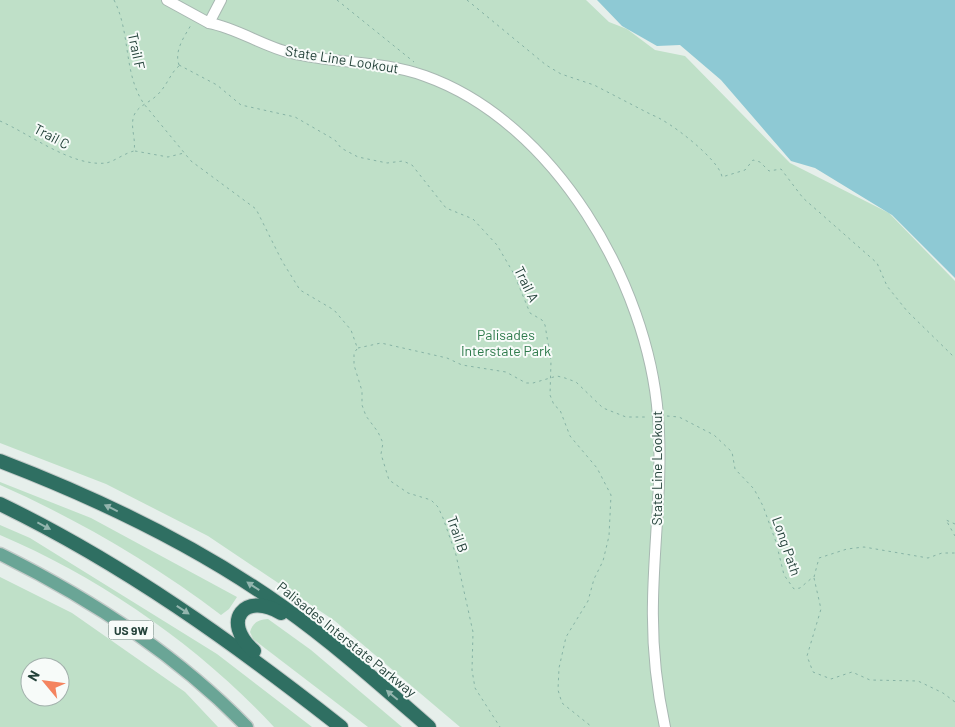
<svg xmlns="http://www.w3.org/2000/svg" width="955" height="727" font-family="Barlow,sans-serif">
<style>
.green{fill:#bfe0c8;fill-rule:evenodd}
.water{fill:#8ec9d4}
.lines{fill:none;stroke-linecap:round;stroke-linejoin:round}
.minor-casing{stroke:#a8b8b2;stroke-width:12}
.major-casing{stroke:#c2cac8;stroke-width:15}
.highway-casing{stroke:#c2cac8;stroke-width:16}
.path{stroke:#86b3a5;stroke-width:1;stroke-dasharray:2.5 4;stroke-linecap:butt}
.minor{stroke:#fff;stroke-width:10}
.major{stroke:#6aa596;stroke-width:12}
.highway{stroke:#2f6f62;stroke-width:14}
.oneway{fill:#93b5ae}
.labels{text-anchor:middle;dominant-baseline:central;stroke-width:4;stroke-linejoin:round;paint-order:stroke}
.shield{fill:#f7fbf9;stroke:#637a73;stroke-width:1}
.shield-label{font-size:12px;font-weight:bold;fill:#24423a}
.street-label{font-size:14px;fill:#24423a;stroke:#f7fbf9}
.park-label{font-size:14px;fill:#2d7a4b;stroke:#f7fbf9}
</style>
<rect width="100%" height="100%" fill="#e6efeb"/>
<g class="green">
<polygon points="0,0 586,0 609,22 627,29 655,50 685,56 790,163 889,213 955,281 955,727 460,727 335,621 208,536 106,484 0,443"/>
<path d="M0,482l91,36 146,79 -8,12 -8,6c-67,-51 -144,-96 -221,-130z"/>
<path d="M0,525l30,13 187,116 95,73h-38c-75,-81 -173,-149 -274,-192z"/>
<path d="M0,577l72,36 113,79 33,35h-218zM30,667h30v30h-30z"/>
<path d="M268,619l43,31 91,77h-34l-115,-88 -3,-7c3,-10 8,-12 18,-13z"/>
</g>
<polygon class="water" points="597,0 955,0 955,278 892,215 815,168 791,161 721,80 680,45 657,46 622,26"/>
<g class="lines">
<defs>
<g id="minor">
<polyline points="167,0 209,23 221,0"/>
<path d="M209,23c28,5 53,23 82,30 44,11 90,7 134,23 130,46 223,208 233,340 5,62 -4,124 -5,185 -1,43 3,85 12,126"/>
</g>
<path id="major" d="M0,554c91,45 176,100 247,173"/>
<g id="highway">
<path d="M0,461c99,38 196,84 283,146 51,36 99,79 146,120"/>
<path d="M0,504c124,60 234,139 341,223"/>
<path d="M254,651c-34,-30 -9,-60 27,-38"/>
</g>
</defs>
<use href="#minor" class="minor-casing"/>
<use href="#major" class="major-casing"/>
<use href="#highway" class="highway-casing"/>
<g class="path">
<path d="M114,0c17,33 9,73 30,104l47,57 65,48 26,52 18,29 34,20 17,20 6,17"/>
<polyline points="337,0 414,62"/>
<path d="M467,0l79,65 15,9 33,11 58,30c16,5 68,45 70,62l23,-7 8,-10 7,2 9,9 12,-2 22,29 74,65 10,23 20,25 48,47"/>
<polyline points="179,65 217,85 241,105 295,117 335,140 341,148 358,157 387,163 403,161 412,165 446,208 473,219 497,245 514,274 530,313 542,320 545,325 551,361 550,395 554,405 560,410 570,436 597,468 611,495 609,536 603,561 594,579 588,601 566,637 559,668 558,690 562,703 592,727"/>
<path d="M179,65c-5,-14 5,-28 12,-40"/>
<path d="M0,121c30,13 72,46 106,42 7,-1 19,-10 28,-12 2,-11 -3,-22 -1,-32 2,-12 14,-15 22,-22 12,-10 15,-24 24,-31"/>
<polyline points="135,151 168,157 184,153"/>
<polyline points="358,348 381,343 394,346 447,358 462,365 506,372 526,383 533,383 557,376 565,378 576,382 603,408 626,417 648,417"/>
<polyline points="357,349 354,353 354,365 362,391 362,405 366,416 378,432 383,443 381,454 389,480 408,493 431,500 438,507 443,518 456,555 473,632 472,670 475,688 500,727"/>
<polyline points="667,416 679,417 714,435 732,452 735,469 754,489 763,506 776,542 784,575 794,589 800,588 813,577"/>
<polyline points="955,524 946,520 955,536"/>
<polyline points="814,577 819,558 847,549 864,547 928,558 942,553 955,553"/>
<polyline points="814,578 821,609 807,656 813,672 831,679 852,672 870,680 918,681 943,693 955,702"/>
</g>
<use href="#minor" class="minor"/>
<use href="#major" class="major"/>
<use href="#highway" class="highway"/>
</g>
<defs><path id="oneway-solid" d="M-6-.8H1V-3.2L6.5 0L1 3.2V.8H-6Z" transform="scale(1.25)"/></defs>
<g class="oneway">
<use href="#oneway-solid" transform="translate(111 508) rotate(-154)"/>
<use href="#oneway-solid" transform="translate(44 526) rotate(28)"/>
<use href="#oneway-solid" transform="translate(253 586) rotate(-147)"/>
<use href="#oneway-solid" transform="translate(183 610) rotate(33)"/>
<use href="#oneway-solid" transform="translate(392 695) rotate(-140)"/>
</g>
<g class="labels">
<rect class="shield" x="108.5" y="620.5" width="45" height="19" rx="4"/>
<g class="shield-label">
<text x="131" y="630">US 9W</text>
</g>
<g class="street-label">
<text transform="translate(137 51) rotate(78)">Trail F</text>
<text transform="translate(342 59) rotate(9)">State Line Lookout</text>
<text transform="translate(52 136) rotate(28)">Trail C</text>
<text transform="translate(527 284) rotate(64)">Trail A</text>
<text transform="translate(656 468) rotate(-90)">State Line Lookout</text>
<text transform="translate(458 534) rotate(71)">Trail B</text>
<text transform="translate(787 546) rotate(71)">Long Path</text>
<text transform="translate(347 639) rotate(39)">Palisades Interstate Parkway</text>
</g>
<g class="park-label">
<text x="506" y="334">Palisades<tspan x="506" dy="16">Interstate Park</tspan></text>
</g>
</g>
<g transform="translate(45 682) rotate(299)"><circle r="24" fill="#f7fbf9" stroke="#a3b1ad"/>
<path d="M0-4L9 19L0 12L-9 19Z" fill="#f4845f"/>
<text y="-8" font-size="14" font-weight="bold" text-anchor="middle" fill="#24423a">N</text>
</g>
</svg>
